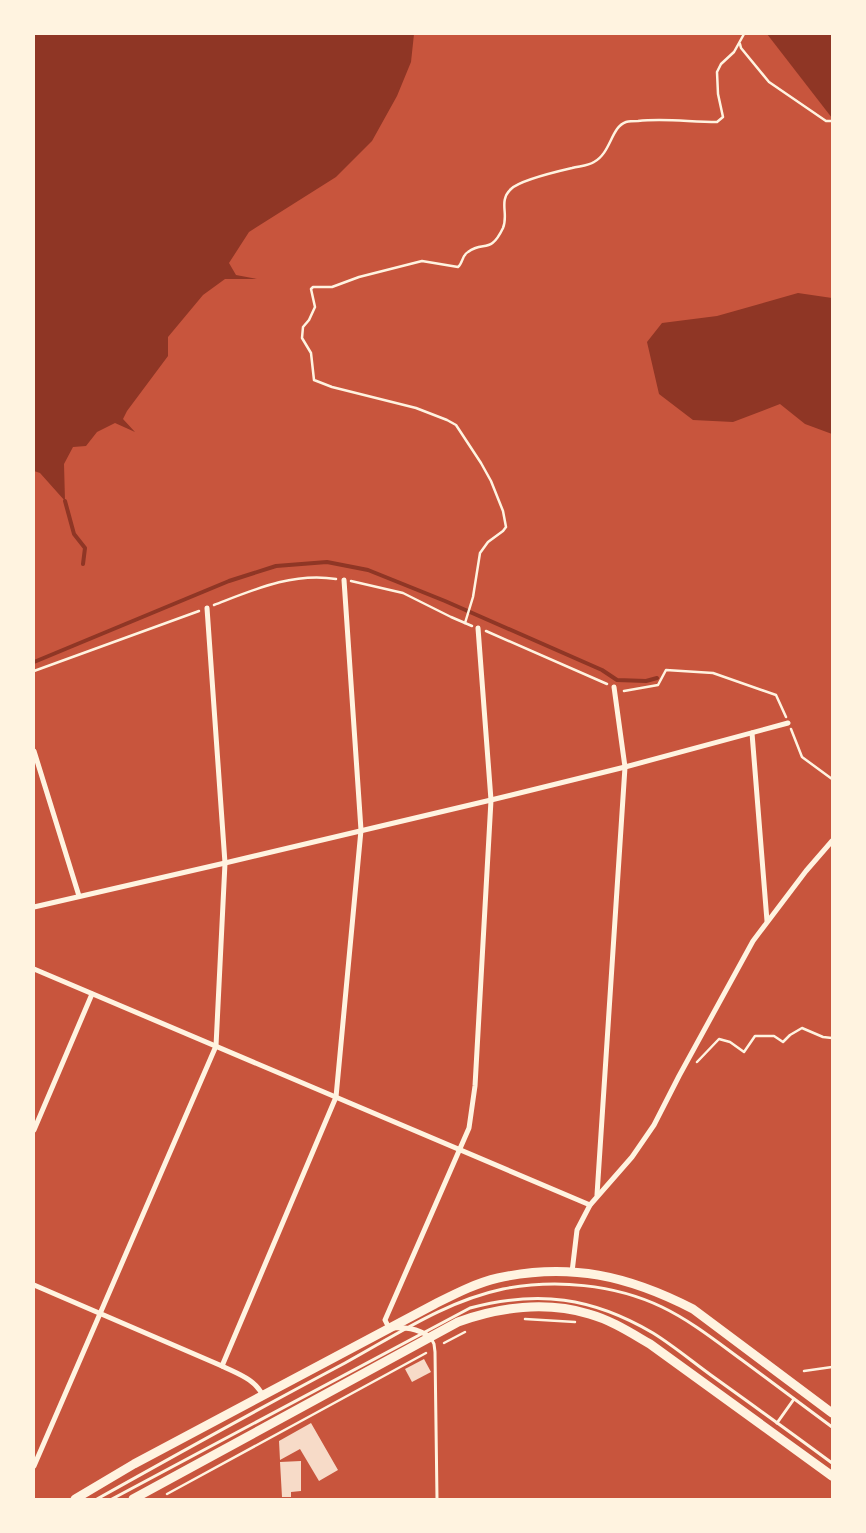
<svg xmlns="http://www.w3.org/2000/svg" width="866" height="1533" font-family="'Titillium Web',sans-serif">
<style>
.water{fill:#8f3625}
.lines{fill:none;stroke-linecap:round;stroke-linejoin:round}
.stream{stroke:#8f3625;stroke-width:4}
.building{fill:#f7dbc8}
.path{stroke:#fff3e0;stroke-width:2.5}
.service{stroke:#fff3e0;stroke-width:3}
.minor{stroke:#fff3e0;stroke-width:5}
.secondary{stroke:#fff3e0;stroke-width:9}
</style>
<rect width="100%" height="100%" fill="#c8553d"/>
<g class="water">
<polygon points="34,34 414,34 411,62 397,96 372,141 336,177 249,232 229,263 236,275 257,279 225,279 203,295 168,337 168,356 127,411 123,419 135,432 115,423 97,432 86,446 73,447 64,464 65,501 40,473 34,471"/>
<polygon points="767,34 832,34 832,118"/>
<polygon points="798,293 832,298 832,434 805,424 780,404 733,422 693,420 659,394 647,342 662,323 717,316"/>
</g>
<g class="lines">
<g class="stream">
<polyline points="65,501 74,534 85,548 83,564"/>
<polyline points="34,662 229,581 276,566 327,562 368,570 445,601 602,670 617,680 646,681 657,678"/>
</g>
</g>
<g class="building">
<polygon points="424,1359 431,1372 412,1382 405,1369"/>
<polygon points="311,1423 338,1470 319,1481 300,1449 280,1460 279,1441"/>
<polygon points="301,1461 301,1491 291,1492 291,1497 282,1497 280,1462"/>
</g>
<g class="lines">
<g class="path">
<polyline points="740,44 741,48 769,82 826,121 832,121"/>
<polyline points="351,581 403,593 451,617 472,626"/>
<path d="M214,605c39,-15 79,-33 122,-26"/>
<path d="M465,623l8,-26 7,-44 8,-11 15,-11 3,-4 -3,-16 -12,-30 -10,-18 -25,-38 -9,-5 -31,-12 -84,-21 -18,-7 -3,-27 -9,-15 1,-11 6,-7 6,-13 -4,-18 2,-2h19l27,-10 63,-16 36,6c5,-4 4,-12 10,-15 16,-12 22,3 35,-24 6,-14 -5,-27 8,-39 9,-9 48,-18 61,-21 7,-2 16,-2 22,-6 17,-9 17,-35 32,-40 4,-1 8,-1 12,-1 26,-3 52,1 79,1l6,-5 -5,-23 -1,-22 4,-8 13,-12 10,-18"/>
<polyline points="486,631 607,684"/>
<polyline points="34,671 199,611"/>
<polyline points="624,691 658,685 666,670 713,673 776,695 786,717"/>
<polyline points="791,729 802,757 832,779"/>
<polyline points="697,1062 719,1039 730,1042 744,1052 755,1036 774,1036 783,1042 790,1035 802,1028 823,1037 832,1038"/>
<polyline points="525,1319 575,1322"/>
<polyline points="444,1343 465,1332"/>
<polyline points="804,1371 832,1367"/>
<polyline points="167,1494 426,1353"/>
</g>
<g class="service">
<polyline points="431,1338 434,1344 435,1352 437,1499"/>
<polyline points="777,1423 794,1399"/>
<path d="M97,1499c82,-46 165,-92 248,-136 51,-28 101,-62 158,-74 52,-10 111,-5 159,18 29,14 54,34 80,53 30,22 60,45 90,67"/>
<path d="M112,1499l358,-191c68,-18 122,-11 183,25 21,13 41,30 62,45 39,28 78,56 117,85"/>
</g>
<g class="minor">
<polyline points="752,733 767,921"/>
<polyline points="34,751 79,896"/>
<polyline points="34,907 225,863 491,800 625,767 788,723"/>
<polyline points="34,969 590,1205"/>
<polyline points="34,1130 92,994"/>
<polyline points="597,1195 625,767 614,687"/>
<polyline points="572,1272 577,1230 590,1205 632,1157 654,1125 679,1076 753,941 806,871 832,841"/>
<path d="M34,1285l188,81c16,8 33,13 41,30"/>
<path d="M430,1337c-13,-9 -25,-10 -41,-9l-4,-8 84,-192 6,-42 16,-286 -13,-172"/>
<polyline points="222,1366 336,1097 361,830 344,580"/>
<polyline points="34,1466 216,1046 225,863 207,608"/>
</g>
<g class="secondary">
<path d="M75,1499l59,-35 301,-160c20,-10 41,-21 63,-26 72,-16 131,-2 195,31l139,104"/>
<path d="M133,1499l325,-177c41,-15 88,-21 131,-8 22,6 42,19 61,30l182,132"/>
</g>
</g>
<rect width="866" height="1533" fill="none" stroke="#fff3e0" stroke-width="70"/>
</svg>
